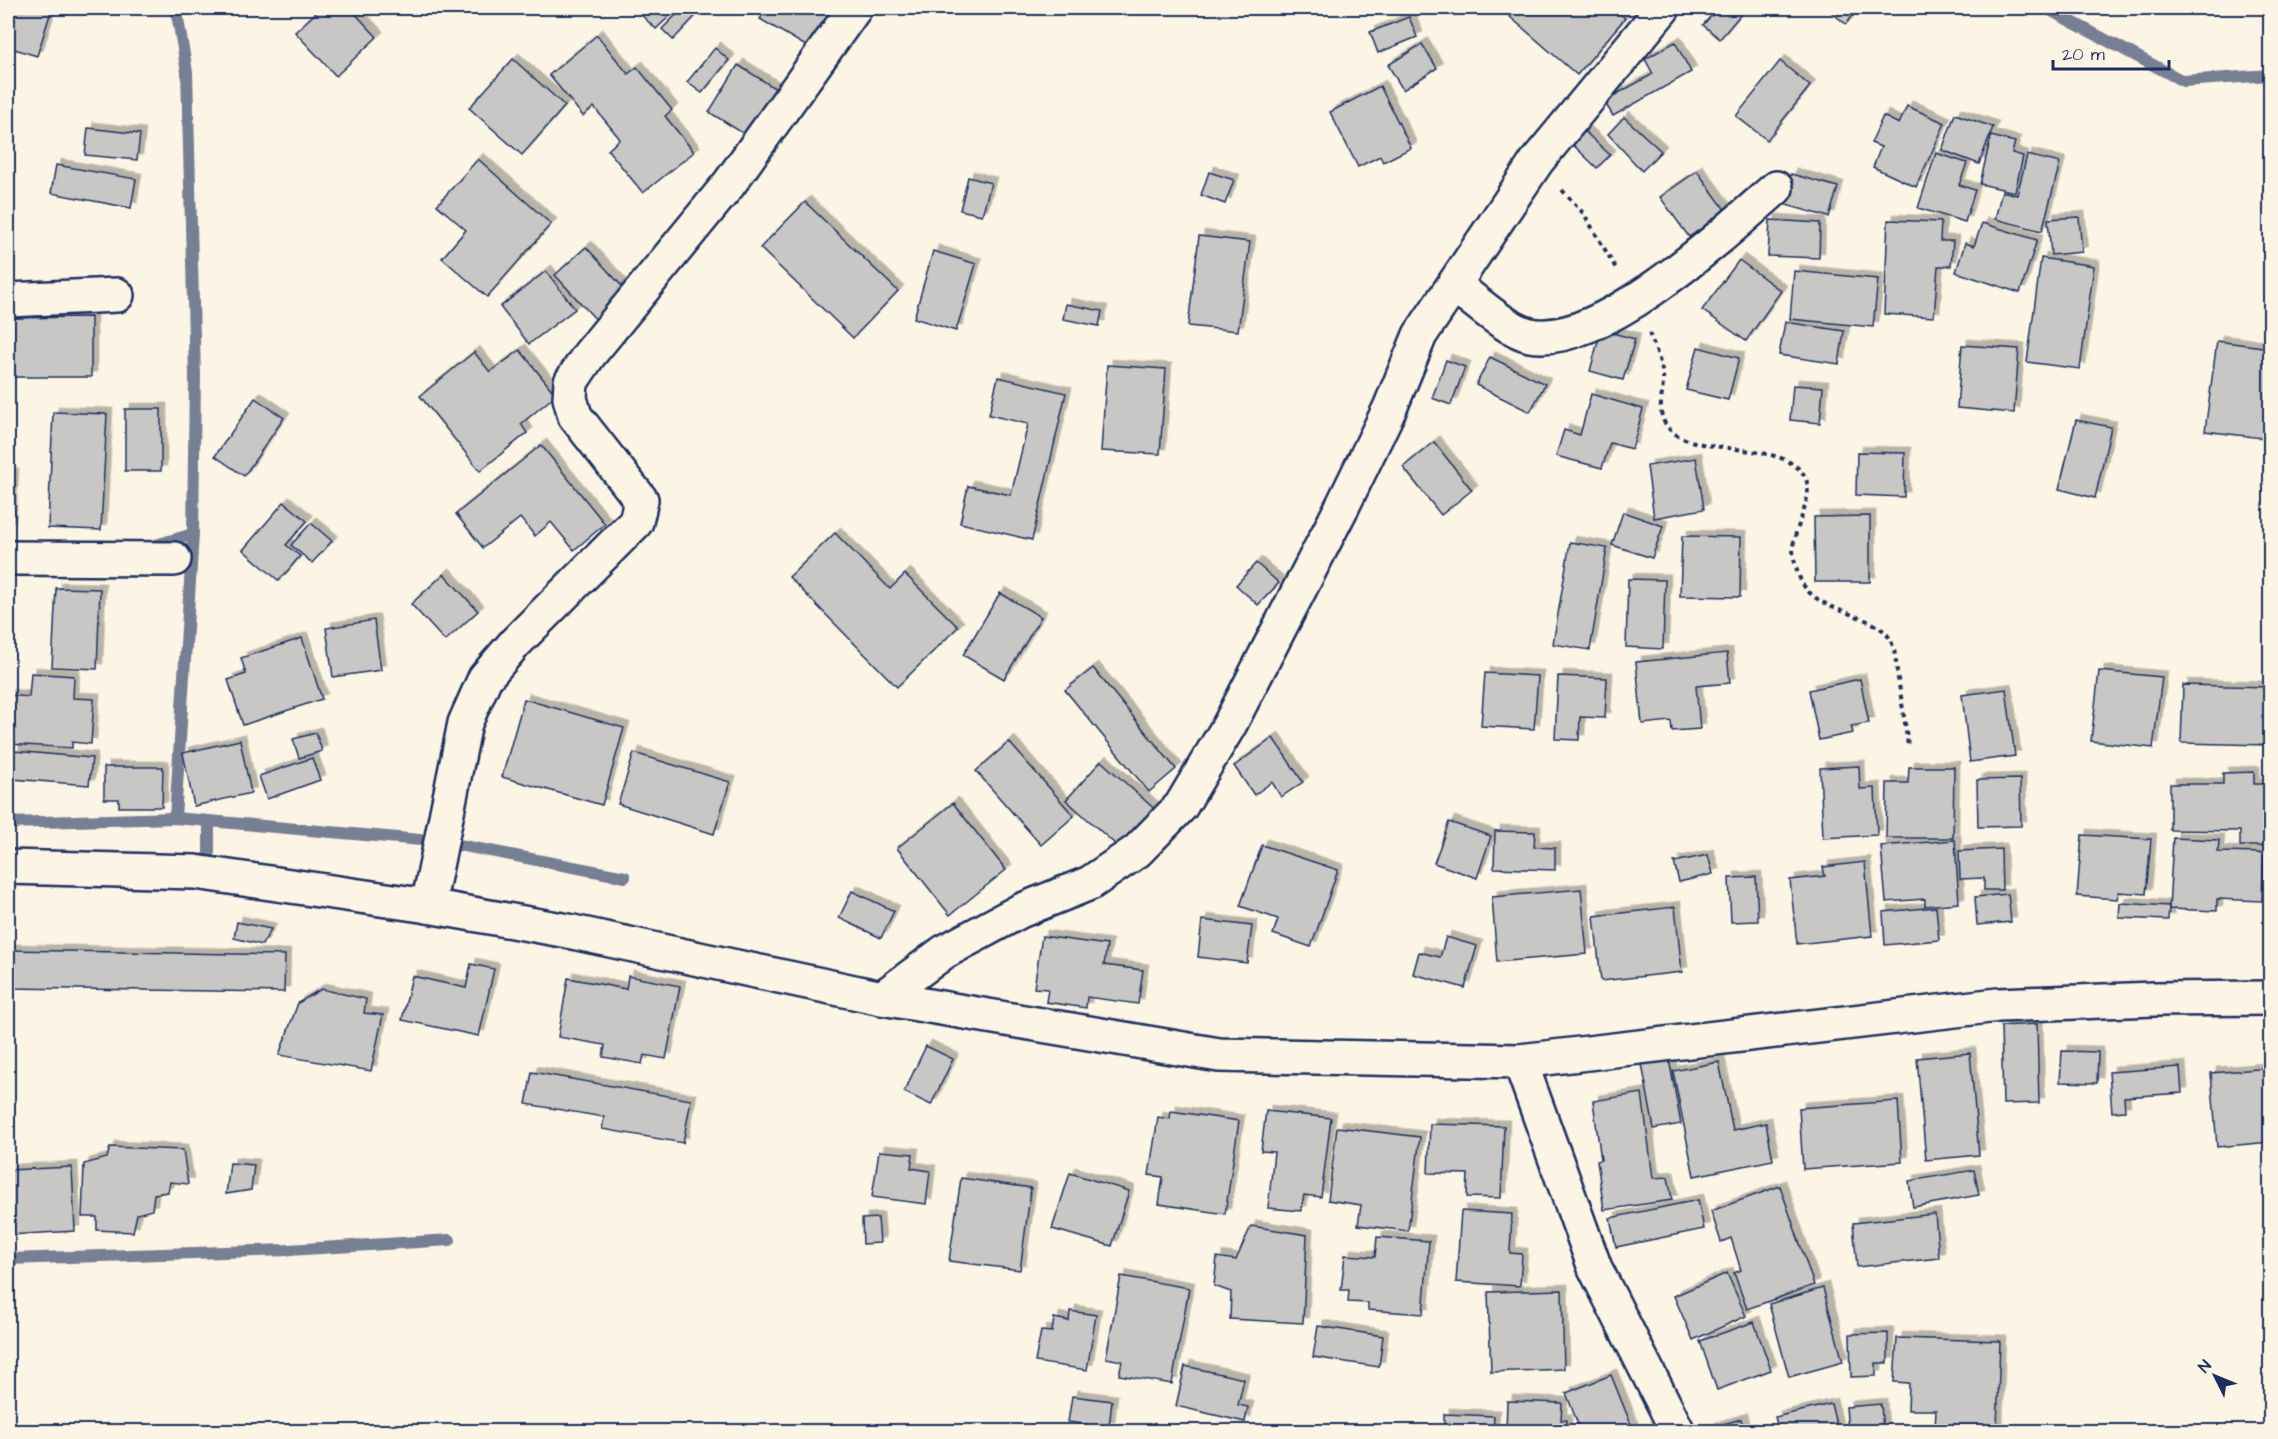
<svg xmlns="http://www.w3.org/2000/svg" width="2278" height="1439" font-family="'Architects Daughter',sans-serif">
<style>
.lines{fill:none;stroke-linecap:round;stroke-linejoin:round}
.stream{stroke:#767f94;stroke-width:12}
.building{fill:#c8c7c6;stroke:#1b2f5e;stroke-width:1.5;filter:url(#shadow)}
.street-casing{stroke:#1b2f5e;stroke-width:38}
.secondary-casing{stroke:#1b2f5e;stroke-width:38}
.path{stroke:#1b2f5e;stroke-width:4;stroke-dasharray:4.5 4.5;stroke-linecap:butt}
.street{stroke:#fcf5e5;stroke-width:33}
.secondary{stroke:#fcf5e5;stroke-width:33}
</style>
<defs>
<filter id="shadow"><feDropShadow dx="5.5" dy="-5.5" stdDeviation="0" flood-color="#0004"/></filter>
</defs>
<rect width="100%" height="100%" fill="#fcf5e5"/>
<filter id="ink" filterUnits="userSpaceOnUse"><feTurbulence type="fractalNoise" baseFrequency=".0167" numOctaves="2"/><feDisplacementMap in="SourceGraphic" scale="12" xChannelSelector="R" yChannelSelector="G"/><feConvolveMatrix kernelMatrix="1 2 1 2 8 2 1 2 1" color-interpolation-filters="sRGB"/></filter>
<g filter="url(#ink)">
<g class="lines">
<g class="stream">
<polyline points="2046,8 2183,81 2270,75"/>
<polyline points="149,547 193,534"/>
<polyline points="175,818 193,534 195,377 187,72 176,8"/>
<polyline points="209,821 209,869 214,869"/>
<polyline points="8,823 175,818 209,821 443,842 625,877"/>
<polyline points="8,1259 288,1250 450,1240"/>
</g>
</g>
<g class="building">
<polygon points="8,8 52,8 37,56 8,47"/>
<polygon points="321,8 350,8 377,37 336,76 295,32"/>
<polygon points="634,8 678,8 656,29"/>
<polygon points="683,8 703,8 673,40 662,29"/>
<polygon points="767,8 822,8 837,17 816,52 760,19"/>
<polygon points="1517,8 1613,8 1625,18 1577,75 1509,16"/>
<polygon points="1718,8 1746,8 1720,39 1703,25"/>
<polygon points="1826,8 1859,8 1846,24"/>
<polygon points="1409,17 1417,37 1378,53 1370,32"/>
<polygon points="597,35 628,74 637,67 672,110 665,116 694,152 643,193 608,150 620,139 594,107 583,116 549,75"/>
<polygon points="1675,42 1691,72 1613,116 1604,101 1653,74 1645,59"/>
<polygon points="1422,44 1437,68 1403,90 1388,65"/>
<polygon points="715,48 729,60 702,93 687,82"/>
<polygon points="513,59 565,106 522,155 469,108"/>
<polygon points="1780,61 1810,86 1767,140 1736,116"/>
<polygon points="738,65 781,92 752,139 709,112"/>
<polygon points="1380,86 1411,148 1383,162 1380,156 1358,167 1330,112"/>
<polygon points="1907,106 1945,123 1916,187 1873,167 1881,147 1871,143 1883,116 1899,124"/>
<polygon points="1955,114 1993,127 1979,164 1942,150"/>
<polygon points="1624,117 1661,151 1642,171 1608,134"/>
<polygon points="88,128 140,134 137,160 85,155"/>
<polygon points="1582,129 1610,155 1597,168 1570,142"/>
<polygon points="1991,136 2015,142 2012,153 2023,156 2015,192 1980,184"/>
<polygon points="1936,153 1967,163 1959,185 1975,190 1965,222 1918,208"/>
<polygon points="2027,155 2060,163 2042,231 1995,219 2002,191 2017,195"/>
<polygon points="478,159 551,224 487,297 442,258 466,230 437,205"/>
<polygon points="56,165 136,179 131,208 51,193"/>
<polygon points="1697,171 1726,211 1689,237 1660,197"/>
<polygon points="1209,172 1234,180 1225,204 1201,195"/>
<polygon points="1791,174 1838,187 1829,217 1783,204"/>
<polygon points="968,177 991,183 982,215 960,210"/>
<polygon points="805,202 898,291 853,338 760,248"/>
<polygon points="2079,217 2082,252 2051,255 2048,219"/>
<polygon points="1770,220 1820,223 1819,258 1768,256"/>
<polygon points="1888,220 1941,222 1940,241 1953,241 1951,266 1938,266 1934,317 1884,314"/>
<polygon points="1982,223 2037,240 2020,293 1956,272 1965,243 1974,246"/>
<polygon points="1199,236 1250,242 1238,331 1188,326"/>
<polygon points="586,247 629,294 598,322 555,275"/>
<polygon points="933,251 976,264 956,331 914,318"/>
<polygon points="2041,258 2094,266 2080,369 2027,362"/>
<polygon points="1739,260 1781,291 1746,341 1702,310"/>
<polygon points="546,271 575,309 529,344 500,307"/>
<polygon points="1794,271 1878,279 1873,327 1790,319"/>
<polygon points="1066,304 1102,311 1099,326 1063,319"/>
<polygon points="91,317 91,377 8,377 8,318"/>
<polygon points="1785,322 1844,331 1839,364 1779,355"/>
<polygon points="1601,330 1635,339 1623,380 1590,371"/>
<polygon points="2217,341 2270,348 2270,439 2205,431"/>
<polygon points="1962,345 2019,349 2014,413 1957,408"/>
<polygon points="1698,347 1739,358 1728,400 1686,390"/>
<polygon points="520,350 556,395 521,424 527,433 480,471 420,396 474,352 490,372"/>
<polygon points="1490,357 1545,384 1530,412 1476,385"/>
<polygon points="1446,360 1465,367 1451,405 1432,398"/>
<polygon points="1107,365 1166,369 1160,454 1101,451"/>
<polygon points="998,377 1066,393 1032,540 960,523 968,486 1011,495 1028,424 989,415"/>
<polygon points="1793,385 1823,387 1820,423 1790,420"/>
<polygon points="1591,394 1643,409 1632,449 1610,443 1602,468 1556,456 1564,430 1580,435"/>
<polygon points="255,398 284,418 244,476 215,456"/>
<rect x="125" y="409" width="36" height="62"/>
<polygon points="53,412 107,414 101,530 48,528"/>
<polygon points="2076,420 2111,427 2095,498 2059,489"/>
<polygon points="1434,442 1472,490 1441,515 1403,467"/>
<polygon points="541,445 605,524 574,550 551,522 535,536 520,518 483,548 456,514"/>
<polygon points="1857,452 1905,453 1904,497 1856,495"/>
<polygon points="1696,458 1704,509 1654,518 1647,466"/>
<polygon points="8,474 13,474 10,527 8,527"/>
<polygon points="284,502 307,521 286,545 300,556 279,581 243,550"/>
<polygon points="1623,512 1663,526 1652,558 1612,545"/>
<polygon points="1870,516 1870,582 1815,582 1814,517"/>
<polygon points="311,523 332,541 312,563 291,545"/>
<polygon points="835,533 890,589 905,574 958,627 897,687 789,577"/>
<polygon points="1682,536 1741,537 1740,597 1680,596"/>
<polygon points="1570,542 1607,548 1590,650 1553,644"/>
<polygon points="1256,563 1279,583 1258,605 1236,585"/>
<polygon points="444,574 478,611 445,641 411,604"/>
<polygon points="1628,579 1665,580 1663,649 1626,647"/>
<polygon points="56,588 100,589 97,669 52,667"/>
<polygon points="1000,593 1041,617 1004,679 963,655"/>
<polygon points="374,620 381,670 333,677 326,628"/>
<polygon points="302,638 322,699 243,725 228,680 246,674 241,658"/>
<polygon points="1727,653 1730,683 1696,686 1700,729 1672,731 1671,721 1642,724 1636,662"/>
<polygon points="1093,668 1176,769 1149,792 1065,690"/>
<polygon points="2099,671 2162,677 2153,748 2091,741"/>
<polygon points="31,673 74,676 73,698 94,699 91,744 72,742 72,748 8,744 8,695 29,697"/>
<polygon points="1485,673 1538,676 1534,729 1481,726"/>
<polygon points="1558,676 1607,678 1605,718 1580,717 1579,740 1555,739"/>
<polygon points="1860,679 1869,723 1851,726 1853,733 1819,740 1809,690"/>
<polygon points="2183,685 2270,687 2269,745 2181,743"/>
<polygon points="2006,689 2015,756 1970,762 1962,695"/>
<polygon points="524,699 624,728 602,805 502,777"/>
<polygon points="316,733 322,751 299,758 293,739"/>
<polygon points="1273,738 1303,782 1281,797 1272,782 1254,795 1234,766"/>
<polygon points="240,740 251,793 194,806 183,753"/>
<polygon points="1009,742 1074,816 1041,845 976,771"/>
<polygon points="14,751 92,758 89,785 12,779"/>
<polygon points="634,753 730,782 714,834 618,804"/>
<polygon points="312,758 320,780 267,799 259,776"/>
<polygon points="1101,761 1160,814 1125,853 1066,800"/>
<polygon points="1859,766 1860,789 1875,788 1877,835 1823,838 1820,768"/>
<polygon points="104,767 163,767 162,807 119,807 119,799 104,799"/>
<polygon points="1909,767 1954,767 1953,838 1886,838 1887,783 1908,783"/>
<polygon points="2254,772 2254,784 2268,784 2267,846 2240,846 2240,831 2170,830 2170,784 2223,784 2223,773"/>
<polygon points="2020,779 2021,826 1978,827 1977,780"/>
<polygon points="953,803 1006,870 950,915 897,848"/>
<polygon points="1449,822 1491,836 1477,878 1434,863"/>
<polygon points="1495,831 1535,832 1534,847 1555,848 1555,870 1494,868"/>
<polygon points="2082,835 2151,839 2146,894 2119,892 2117,899 2077,896"/>
<polygon points="2173,838 2219,840 2218,852 2264,853 2262,901 2217,899 2217,911 2169,909"/>
<polygon points="1955,840 1959,903 1925,906 1925,899 1886,902 1881,846"/>
<polygon points="1262,845 1338,870 1311,947 1273,934 1278,919 1240,906"/>
<polygon points="2001,849 2002,890 1984,890 1984,878 1960,879 1959,851"/>
<polygon points="1708,855 1713,874 1679,882 1674,862"/>
<polygon points="1865,862 1872,936 1797,944 1790,880 1825,876 1823,867"/>
<polygon points="1756,877 1758,921 1731,922 1729,878"/>
<polygon points="1581,889 1587,954 1497,962 1492,897"/>
<polygon points="852,891 894,911 881,938 839,918"/>
<polygon points="2008,894 2011,922 1977,925 1975,897"/>
<polygon points="2120,903 2169,906 2168,920 2119,918"/>
<polygon points="1675,907 1682,972 1601,981 1594,916"/>
<polygon points="1936,907 1939,940 1885,945 1883,912"/>
<polygon points="1202,920 1252,926 1247,963 1198,957"/>
<polygon points="237,922 271,929 262,945 234,938"/>
<polygon points="1042,936 1107,945 1104,965 1143,970 1138,1004 1087,997 1086,1008 1046,1002 1048,989 1034,988"/>
<polygon points="1446,937 1477,946 1465,988 1413,974 1419,952 1440,957"/>
<polygon points="8,950 285,955 284,992 8,988"/>
<polygon points="471,964 494,969 479,1036 402,1020 412,976 466,988"/>
<polygon points="628,976 680,986 666,1059 644,1055 642,1064 603,1057 605,1045 558,1037 568,978 626,989"/>
<polygon points="321,989 366,999 364,1013 383,1015 371,1071 279,1055 298,1003"/>
<polygon points="2037,1024 2039,1103 2003,1104 2001,1026"/>
<polygon points="926,1046 953,1059 931,1105 904,1092"/>
<polygon points="2062,1051 2098,1052 2097,1083 2060,1082"/>
<polygon points="1970,1053 1979,1155 1926,1160 1917,1058"/>
<polygon points="1669,1059 1681,1124 1654,1129 1642,1064"/>
<polygon points="1719,1062 1733,1130 1766,1123 1773,1160 1694,1176 1673,1071"/>
<polygon points="2180,1067 2182,1093 2124,1097 2125,1111 2112,1112 2109,1072"/>
<polygon points="2270,1068 2270,1142 2217,1147 2211,1073"/>
<polygon points="532,1072 691,1100 683,1143 602,1129 604,1117 526,1104"/>
<polygon points="1642,1093 1653,1178 1668,1177 1672,1200 1604,1210 1597,1161 1601,1160 1593,1101"/>
<polygon points="1898,1101 1902,1162 1803,1169 1799,1108"/>
<polygon points="1171,1111 1239,1121 1225,1214 1159,1204 1163,1177 1149,1175 1158,1117 1170,1119"/>
<polygon points="1266,1111 1331,1118 1321,1197 1304,1195 1301,1211 1268,1208 1274,1152 1261,1151"/>
<polygon points="1430,1124 1504,1126 1501,1198 1467,1197 1468,1174 1428,1173"/>
<polygon points="1337,1127 1420,1137 1408,1231 1358,1225 1361,1205 1328,1200"/>
<polygon points="110,1147 183,1150 188,1184 170,1182 168,1192 154,1194 152,1210 137,1214 133,1232 97,1230 97,1217 82,1217 84,1164 107,1158"/>
<polygon points="879,1151 913,1154 911,1168 930,1171 926,1204 872,1197"/>
<polygon points="230,1163 254,1165 251,1190 226,1194"/>
<polygon points="72,1167 75,1231 8,1235 8,1170"/>
<polygon points="1974,1170 1979,1195 1913,1207 1909,1181"/>
<polygon points="1070,1173 1129,1191 1112,1246 1052,1229"/>
<polygon points="961,1178 1031,1188 1020,1270 949,1261"/>
<polygon points="1780,1186 1814,1285 1747,1309 1734,1273 1741,1270 1731,1238 1721,1242 1711,1211"/>
<polygon points="1698,1200 1704,1229 1616,1247 1610,1218"/>
<polygon points="1461,1211 1512,1214 1510,1253 1522,1254 1520,1286 1456,1282"/>
<polygon points="1935,1214 1939,1258 1857,1267 1853,1223"/>
<polygon points="878,1218 880,1243 863,1244 862,1219"/>
<polygon points="1251,1226 1307,1235 1303,1323 1230,1319 1231,1292 1214,1286 1217,1257 1236,1260"/>
<polygon points="1377,1237 1429,1241 1423,1314 1368,1310 1368,1303 1348,1302 1349,1290 1341,1290 1345,1255 1375,1257"/>
<polygon points="1727,1273 1746,1316 1693,1340 1674,1296"/>
<polygon points="1121,1276 1189,1288 1172,1384 1119,1375 1122,1361 1106,1358"/>
<polygon points="1823,1288 1843,1362 1789,1377 1769,1304"/>
<polygon points="1562,1290 1564,1369 1491,1372 1488,1292"/>
<polygon points="1070,1311 1096,1315 1087,1370 1035,1362 1041,1331 1052,1332 1054,1318 1069,1321"/>
<polygon points="1754,1322 1771,1370 1717,1390 1700,1341"/>
<polygon points="1318,1326 1383,1336 1379,1367 1313,1357"/>
<polygon points="1888,1333 1888,1363 1876,1363 1876,1376 1851,1377 1850,1334"/>
<polygon points="1897,1338 2000,1341 1997,1429 1935,1427 1936,1410 1908,1410 1909,1383 1894,1382"/>
<polygon points="1185,1366 1244,1379 1238,1405 1248,1407 1245,1422 1176,1406"/>
<polygon points="1611,1375 1634,1432 1581,1432 1566,1393"/>
<polygon points="1072,1396 1112,1401 1109,1427 1068,1422"/>
<polygon points="1507,1401 1562,1403 1561,1420 1566,1420 1566,1432 1506,1432"/>
<polygon points="1831,1404 1838,1432 1779,1432 1775,1417"/>
<polygon points="1881,1404 1883,1432 1848,1432 1846,1407"/>
<polygon points="1444,1414 1494,1416 1493,1432 1444,1432"/>
<polygon points="1741,1419 1744,1432 1710,1432 1710,1428"/>
</g>
<g class="lines">
<defs>
<g id="street">
<path d="M1454,285c21,15 51,44 76,50 70,14 196,-103 246,-147"/>
<polyline points="8,300 117,295"/>
<polyline points="8,558 174,559"/>
<polyline points="428,906 465,723 485,678 516,642 636,522 641,500 575,416 570,398 571,382 589,355 729,184 855,8"/>
<polyline points="882,998 944,952 1020,911 1090,883 1137,851 1181,806 1230,724 1343,505 1390,408 1420,335 1537,161 1663,8"/>
<polyline points="1520,1061 1595,1268 1678,1432"/>
</g>
<polyline id="secondary" points="8,867 195,872 428,906 568,931 882,998 1219,1055 1520,1061 1998,1005 2154,999 2270,998"/>
</defs>
<use href="#street" class="street-casing"/>
<use href="#secondary" class="secondary-casing"/>
<g class="path">
<polyline points="1562,190 1584,214 1617,270"/>
<path d="M1649,333c5,12 12,29 14,43 1,16 -7,35 3,49 23,33 106,14 135,46 19,20 -8,56 -8,78 0,8 3,20 6,27 14,40 75,34 91,63 6,11 6,27 8,40 4,22 7,45 10,67"/>
</g>
<use href="#street" class="street"/>
<use href="#secondary" class="secondary"/>
</g>
</g>
<rect width="2278" height="1439" fill="none" stroke="#fcf5e5" stroke-width="30"/>
<rect x="15" y="15" width="2248" height="1409" fill="none" stroke="#1b2f5e" stroke-width="2" filter="url(#ink)"/>
<g transform="translate(2215 1376) rotate(313)" stroke="#fcf5e5" stroke-width="4.5" paint-order="stroke">
<path d="M0-4.5L10 22L0 15L-10 22Z" fill="#1b2f5e"/>
<text y="-9" font-size="16" font-weight="bold" text-anchor="middle" fill="#1b2f5e">N</text>
</g>
<path d="M2053 60v9h116v-9" fill="none" stroke="#1b2f5e" stroke-width="3"/>
<text x="2062" y="60" font-size="18" fill="#1b2f5e" stroke="#fcf5e5" stroke-width="4.5" paint-order="stroke">20 m</text>
</svg>
